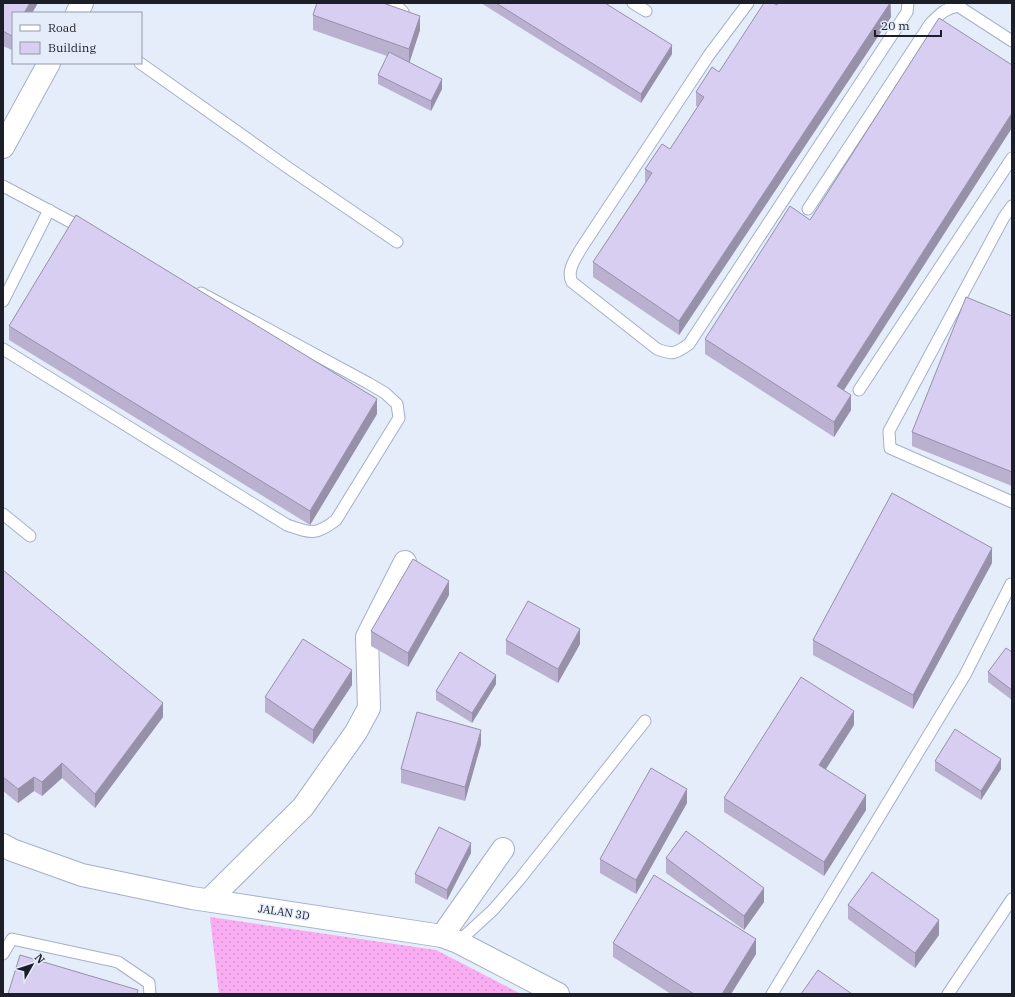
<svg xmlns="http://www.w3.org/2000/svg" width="1015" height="997" font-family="'IBM Plex Serif',serif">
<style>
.grass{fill:url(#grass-dots)}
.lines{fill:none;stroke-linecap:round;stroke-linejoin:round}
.service-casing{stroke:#a5b0c7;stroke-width:13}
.minor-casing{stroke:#a5b0c7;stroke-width:24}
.service{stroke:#fff;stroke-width:11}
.minor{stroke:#fff;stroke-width:22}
.wall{fill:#bab1d0}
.shaded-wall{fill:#9790a9}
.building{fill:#d8cef2;stroke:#9790a9}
.labels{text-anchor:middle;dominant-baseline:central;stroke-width:3;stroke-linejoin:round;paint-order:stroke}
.street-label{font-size:11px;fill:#1c1f28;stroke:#e5ecfa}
</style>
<defs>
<pattern id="grass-dots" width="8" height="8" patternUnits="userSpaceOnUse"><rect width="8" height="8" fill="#f9acf1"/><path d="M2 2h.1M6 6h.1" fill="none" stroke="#d594cf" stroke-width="1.8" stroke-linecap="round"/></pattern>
</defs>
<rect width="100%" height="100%" fill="#e5ecfa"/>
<polygon class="grass" points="210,917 436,950 521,994 219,994"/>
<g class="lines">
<defs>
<g id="service">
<polyline points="394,3 403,12"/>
<polyline points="633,3 646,11"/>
<path d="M748,3l-39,52 -127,192c-6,11 -16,23 -10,35l85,67c16,6 18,5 32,-5l218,-332 1,-9"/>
<polyline points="140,63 287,167 397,242"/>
<polyline points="3,186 84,229"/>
<polyline points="1012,206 1004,217 889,431 890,448 1012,502"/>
<path d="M808,209l122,-185c9,-9 15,-16 28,-18l54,35"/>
<polyline points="3,301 49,210"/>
<path d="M3,349l284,176c23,8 29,11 49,-5l63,-102 -2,-14 -12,-11 -17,-10 -167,-90"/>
<polyline points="859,390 1012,158"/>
<polyline points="3,514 30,536"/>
<polyline points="458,942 493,910 519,880 645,721"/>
<polyline points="3,954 12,939 118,962 149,983 150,994"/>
<polyline points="772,994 965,675 1011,584"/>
<polyline points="948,994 1012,899"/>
</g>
<g id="minor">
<polyline points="77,13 82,3"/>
<polyline points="3,147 49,63"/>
<polyline points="3,845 12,850 82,875 192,898 442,936 458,942 558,994"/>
<polyline points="209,900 303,807 356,732 369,708 367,637 405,562"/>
<polyline points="442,936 503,849"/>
</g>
</defs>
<use href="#service" class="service-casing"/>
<use href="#minor" class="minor-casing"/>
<use href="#service" class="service"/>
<use href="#minor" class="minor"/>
</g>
<g class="wall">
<polygon points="3,3 38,3 32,13 13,13 13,48 12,50 3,46"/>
<polygon points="481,3 605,3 672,54 641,103"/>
<polygon points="891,3 891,17 679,335 593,277 593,262 645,183 645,169 670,149 698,107 696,106 696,92 719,72 777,5"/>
<polygon points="313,15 420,30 409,62 442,89 431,111 378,84 378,75 387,56 313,30"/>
<polygon points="1012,316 1012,486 912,446 912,432"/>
<polygon points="9,326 377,414 310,525 9,340"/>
<polygon points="705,339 851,410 834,437 705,354"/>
<polygon points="992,563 913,709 813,655 813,640"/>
<polygon points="3,570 163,717 95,808 62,778 42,796 34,791 18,803 3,791"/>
<polygon points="449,595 408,667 371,646 371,631"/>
<polygon points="506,640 580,644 558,683 506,654"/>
<polygon points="1012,652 1012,700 988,682 988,672"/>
<polygon points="496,684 472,723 436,700 436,691"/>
<polygon points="352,685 313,744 265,712 265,697"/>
<polygon points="854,725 825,770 866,810 824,876 724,812 724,798"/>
<polygon points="481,744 465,801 401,783 401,769"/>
<polygon points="935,761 1001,769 981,800 935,771"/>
<polygon points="687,803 636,894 600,873 600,859"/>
<polygon points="471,853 447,900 415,883 415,874"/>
<polygon points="666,858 764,902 744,930 666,873"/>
<polygon points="848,905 939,935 915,968 848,919"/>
<polygon points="613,943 756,954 731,994 671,994 613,957"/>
</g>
<g class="shaded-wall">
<polygon points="30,3 38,3 32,13 24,13"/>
<polygon points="890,3 891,17 679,335 679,321"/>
<polygon points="420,16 420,30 409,64 409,49"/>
<polygon points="13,33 13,48 12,50 12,36"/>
<polygon points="672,45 672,54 641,103 641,94"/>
<polygon points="442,79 442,89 431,111 431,101"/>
<polygon points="1012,113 1012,128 837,401 837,386"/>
<polygon points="851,395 851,410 834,437 834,422"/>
<polygon points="377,399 377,414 310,525 310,511"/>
<polygon points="992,548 992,563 913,709 913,695"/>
<polygon points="449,581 449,595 408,667 408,653"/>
<polygon points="580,629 580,644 558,683 558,669"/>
<polygon points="352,670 352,685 313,744 313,730"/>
<polygon points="496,675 496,684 472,723 472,713"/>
<polygon points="163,703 163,717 95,808 95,794"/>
<polygon points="854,711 854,725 819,780 819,765"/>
<polygon points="481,730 481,744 465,801 465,787"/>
<polygon points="1001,759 1001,769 981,800 981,791"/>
<polygon points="62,763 62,778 42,796 42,782"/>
<polygon points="34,777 34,791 18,803 18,789"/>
<polygon points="687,789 687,803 636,894 636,880"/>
<polygon points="866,795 866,810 824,876 824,862"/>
<polygon points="471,843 471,853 447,900 447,890"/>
<polygon points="764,888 764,902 744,930 744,916"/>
<polygon points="939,920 939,935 915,968 915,953"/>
<polygon points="756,939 756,954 731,994 722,994"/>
</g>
<g class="building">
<polygon points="3,3 30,3 24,13 13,13 13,33 12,36 3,31"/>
<polygon points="317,3 383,3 420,16 409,49 313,15"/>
<polygon points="496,3 605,3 672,45 641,94"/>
<polygon points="764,3 773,3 777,5 778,3 890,3 679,321 593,262 652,173 645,169 662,144 670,149 704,97 696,92 712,67 719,72"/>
<polygon points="939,18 1012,65 1012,113 837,386 851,395 834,422 705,339 790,206 810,220"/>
<polygon points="389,52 442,79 431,101 378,75"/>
<polygon points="76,215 377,399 310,511 9,326"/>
<polygon points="966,297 1012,316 1012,472 912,432"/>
<polygon points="892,493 992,548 913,695 813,640"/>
<polygon points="413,559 449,581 408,653 371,631"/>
<polygon points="3,570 163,703 95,794 62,763 42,782 34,777 18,789 3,777"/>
<polygon points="528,601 580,629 558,669 506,640"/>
<polygon points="303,639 352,670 313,730 265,697"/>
<polygon points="1006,648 1012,652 1012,690 988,672"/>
<polygon points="460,652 496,675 472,713 436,691"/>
<polygon points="801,677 854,711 819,765 866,795 824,862 724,798"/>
<polygon points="417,712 481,730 465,787 401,769"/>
<polygon points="955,729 1001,759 981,791 935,761"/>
<polygon points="651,768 687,789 636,880 600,859"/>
<polygon points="439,827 471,843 447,890 415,874"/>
<polygon points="686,831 764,888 744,916 666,858"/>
<polygon points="872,872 939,920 915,953 848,905"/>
<polygon points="654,875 756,939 722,994 694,994 613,943"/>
<polygon points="20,955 138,990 137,994 8,994"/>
<polygon points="818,970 852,994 801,994"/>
</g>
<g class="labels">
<g class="street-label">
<text transform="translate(284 912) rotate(9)">JALAN 3D</text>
</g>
</g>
<rect width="1015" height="997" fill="none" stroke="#1c1f28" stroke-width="8"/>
<rect x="12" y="12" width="130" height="52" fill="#e5ecfa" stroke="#959aa6"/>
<rect x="20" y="25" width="20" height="6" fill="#ffffff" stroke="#959aa6"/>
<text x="48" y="32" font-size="12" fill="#1c1f28">Road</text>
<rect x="20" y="42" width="20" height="12" fill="#d8cef2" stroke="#959aa6"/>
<text x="48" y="52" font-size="12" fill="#1c1f28">Building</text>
<g transform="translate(32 965) rotate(51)" stroke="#e5ecfa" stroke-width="3" paint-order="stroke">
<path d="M0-3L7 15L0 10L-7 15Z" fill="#1c1f28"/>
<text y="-6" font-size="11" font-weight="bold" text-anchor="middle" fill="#1c1f28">N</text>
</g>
<path d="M875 30v6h66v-6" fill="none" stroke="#1c1f28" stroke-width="2"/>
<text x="881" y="30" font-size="12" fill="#1c1f28" stroke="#e5ecfa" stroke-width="3" paint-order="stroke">20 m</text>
</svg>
